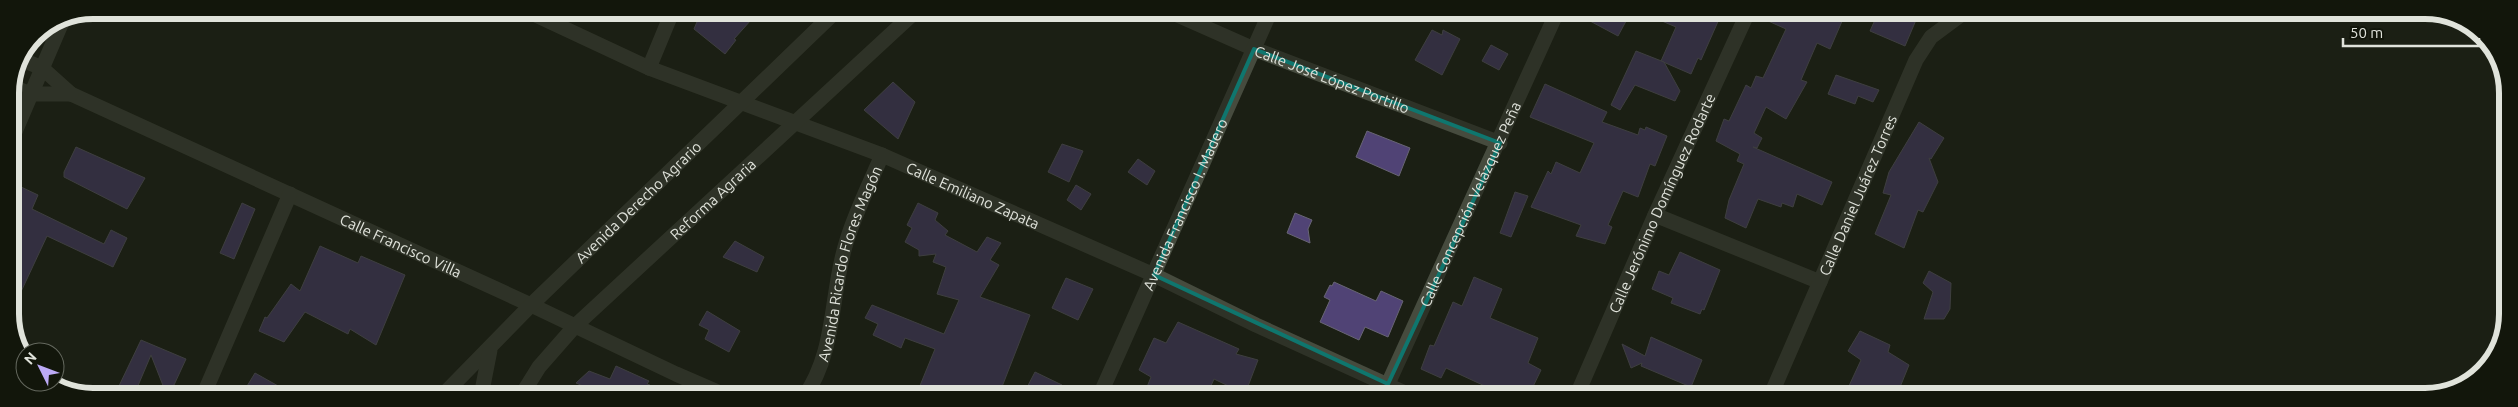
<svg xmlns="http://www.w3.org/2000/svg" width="2518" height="407" font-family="Ubuntu,sans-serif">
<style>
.building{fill:#504375;stroke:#686574}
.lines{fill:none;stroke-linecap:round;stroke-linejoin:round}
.minor{stroke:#464b3e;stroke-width:15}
.marked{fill:none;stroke:#0f766e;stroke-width:4;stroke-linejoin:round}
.labels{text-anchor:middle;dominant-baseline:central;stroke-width:4.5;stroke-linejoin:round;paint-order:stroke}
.street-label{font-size:15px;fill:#e0e3db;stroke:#12160b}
.rim{fill:none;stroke:#e0e3db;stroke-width:6}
</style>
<rect width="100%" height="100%" fill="#1b1f14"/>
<g class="building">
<polygon points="702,10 760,10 734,39 736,40 725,54 694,29"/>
<polygon points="1595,10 1632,10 1618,36 1590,21"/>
<polygon points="1636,10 1719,10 1717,16 1720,17 1701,60 1698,58 1691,74 1661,61 1676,27"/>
<polygon points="1758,10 1841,10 1838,17 1843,19 1830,49 1817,43 1801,80 1807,82 1786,119 1766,107 1754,133 1762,138 1757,148 1753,147 1832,182 1822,205 1797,194 1793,207 1782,203 1781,207 1758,199 1746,228 1725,218 1729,200 1744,164 1737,161 1740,154 1716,141 1724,119 1729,121 1746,85 1751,88 1756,76 1763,78 1786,29 1757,16"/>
<polygon points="1879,11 1912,11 1909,17 1916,20 1905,46 1870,31"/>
<polygon points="1432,30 1442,35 1443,30 1460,39 1442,75 1415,60"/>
<polygon points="1491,45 1508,54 1499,70 1482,61"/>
<polygon points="1636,51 1664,62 1680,91 1675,101 1635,85 1620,110 1611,105"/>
<polygon points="1836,75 1879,90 1873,102 1858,96 1855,104 1828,94"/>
<polygon points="893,82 915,102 898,139 864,110"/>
<polygon points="1545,84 1607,112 1602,122 1638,135 1640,128 1645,130 1646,127 1667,136 1655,166 1650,164 1638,197 1623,191 1608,225 1612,227 1605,244 1576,236 1581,225 1531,207 1548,171 1551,174 1556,162 1580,173 1594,143 1530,117"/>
<polygon points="1919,122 1944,138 1931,159 1929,158 1938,182 1923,212 1918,210 1904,248 1875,234 1891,195 1883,193 1889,172"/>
<polygon points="1367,131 1410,148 1399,176 1356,157"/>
<polygon points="1062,144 1083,151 1069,182 1048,172"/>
<polygon points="76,147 145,178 127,209 64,177 64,172"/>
<polygon points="1138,159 1155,171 1147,185 1128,172"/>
<polygon points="1076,185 1091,194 1081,210 1067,200"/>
<polygon points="19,186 38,195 32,209 104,244 111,230 127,238 113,267 47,236 12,311 11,204"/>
<polygon points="1515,192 1528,196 1511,237 1500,233"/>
<polygon points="242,203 255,209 234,259 220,253"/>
<polygon points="918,203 938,213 935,220 948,231 945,235 977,252 987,237 1001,243 990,260 999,265 980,297 1030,315 998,397 941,397 919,388 935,349 905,338 901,348 873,335 878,324 865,318 872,305 944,334 959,300 937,294 946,267 933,262 936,254 919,256 919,250 905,242 912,228 907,225"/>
<polygon points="1295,213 1312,220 1308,229 1310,243 1287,233"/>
<polygon points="735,241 764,257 757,272 723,257"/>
<polygon points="320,246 358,263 361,256 405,275 376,345 350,329 348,334 305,312 284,342 259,331 265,317 267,318 291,284 300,291"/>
<polygon points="1680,252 1720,270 1704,310 1702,309 1700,314 1671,303 1673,298 1652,289 1659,271 1669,275"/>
<polygon points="1929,271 1951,283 1950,309 1944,319 1924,319 1933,292 1923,283"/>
<polygon points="1474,277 1502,289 1490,318 1538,338 1528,363 1541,370 1528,397 1483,397 1487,387 1446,368 1441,378 1421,369 1430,345 1434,346 1453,302 1462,306"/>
<polygon points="1066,278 1093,289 1078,320 1052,308"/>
<polygon points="1334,282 1376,301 1381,291 1403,301 1388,337 1365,327 1359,340 1320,322 1330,300 1324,297 1330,285 1332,286"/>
<polygon points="707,311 740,331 729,352 705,339 709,330 699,325"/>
<polygon points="1178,322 1239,349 1236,354 1258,360 1245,394 1214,379 1206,397 1143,397 1151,377 1139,370 1154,338 1166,343"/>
<polygon points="1860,331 1890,345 1888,352 1909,365 1896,397 1866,397 1848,388 1861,360 1848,351"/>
<polygon points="1651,337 1702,360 1691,387 1641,366 1642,363 1631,368 1622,344 1645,356"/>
<polygon points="141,340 186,359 174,385 164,388 151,355 134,395 118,388"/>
<polygon points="616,366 649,381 647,384 650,385 644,396 606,396 576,383 589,371 610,379"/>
<polygon points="1035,372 1062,385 1056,397 1022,397"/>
<polygon points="255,373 296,396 241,396"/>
</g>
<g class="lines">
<g class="minor">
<path id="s1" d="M525,10l124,58 233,87 272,120 102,50 158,72"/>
<path id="s2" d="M1166,10l88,39 246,94"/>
<path id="s3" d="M18,58l24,10 29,26 460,211 145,69 53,23"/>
<polyline points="649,68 673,10"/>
<polyline points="11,86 30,94 71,94"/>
<polyline points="11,141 62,22"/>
<polyline points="1655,215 1820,282"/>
<polyline points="203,396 290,194"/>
<path id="s4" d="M442,396l89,-91 306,-295"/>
<polyline points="481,396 490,350"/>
<path id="s5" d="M521,396l18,-29 36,-41 342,-316"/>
<path id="s6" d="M804,397c33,-46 26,-106 43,-157 9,-29 23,-57 35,-85"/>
<path id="s7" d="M1099,397l172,-387"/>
<path id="s8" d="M1382,397l176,-387"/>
<path id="s9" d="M1576,397l79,-182 94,-205"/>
<path id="s10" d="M1770,397l146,-337 15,-23 35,-26"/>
</g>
</g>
<path d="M0 0H2518V407H0ZM1254,49l246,94 -112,241 -234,-109z" fill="#1b1f14" fill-opacity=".55" fill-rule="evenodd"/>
<path class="marked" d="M1254,49l246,94 -112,241 -234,-109z"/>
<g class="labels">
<g class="street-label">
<text stroke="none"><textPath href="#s2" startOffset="180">Calle José López Portillo</textPath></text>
<text stroke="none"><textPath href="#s1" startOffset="485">Calle Emiliano Zapata</textPath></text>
<text stroke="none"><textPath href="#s10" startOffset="220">Calle Daniel Juárez Torres</textPath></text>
<text stroke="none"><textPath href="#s5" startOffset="276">Reforma Agraria</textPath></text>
<text stroke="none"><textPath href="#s4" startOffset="276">Avenida Derecho Agrario</textPath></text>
<text stroke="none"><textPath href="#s9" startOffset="212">Calle Jerónimo Domínguez Rodarte</textPath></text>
<text stroke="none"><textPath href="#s7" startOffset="211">Avenida Francisco I. Madero</textPath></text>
<text stroke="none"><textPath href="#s8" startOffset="212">Calle Concepción Velázquez Peña</textPath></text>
<text stroke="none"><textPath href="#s3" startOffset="428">Calle Francisco Villa</textPath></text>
<text stroke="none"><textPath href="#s6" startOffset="142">Avenida Ricardo Flores Magón</textPath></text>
</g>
</g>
<path d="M0 0H2518V407H0ZM93 19H2425A74 74 0 0 1 2499 93V314A74 74 0 0 1 2425 388H93A74 74 0 0 1 19 314V93A74 74 0 0 1 93 19Z" fill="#12160b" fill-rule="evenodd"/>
<path class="rim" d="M93 19H2425A74 74 0 0 1 2499 93V314A74 74 0 0 1 2425 388H93A74 74 0 0 1 19 314V93A74 74 0 0 1 93 19Z"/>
<g transform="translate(40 367) rotate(312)"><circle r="24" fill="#12160b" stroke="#64685e"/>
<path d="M0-4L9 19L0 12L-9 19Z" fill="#bcaaf6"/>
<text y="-8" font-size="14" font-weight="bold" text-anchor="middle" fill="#e0e3db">N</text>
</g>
<path d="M2343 38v8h136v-8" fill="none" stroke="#e0e3db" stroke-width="2.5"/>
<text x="2350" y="38" font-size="15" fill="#e0e3db" stroke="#12160b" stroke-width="4" paint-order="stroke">50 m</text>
</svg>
